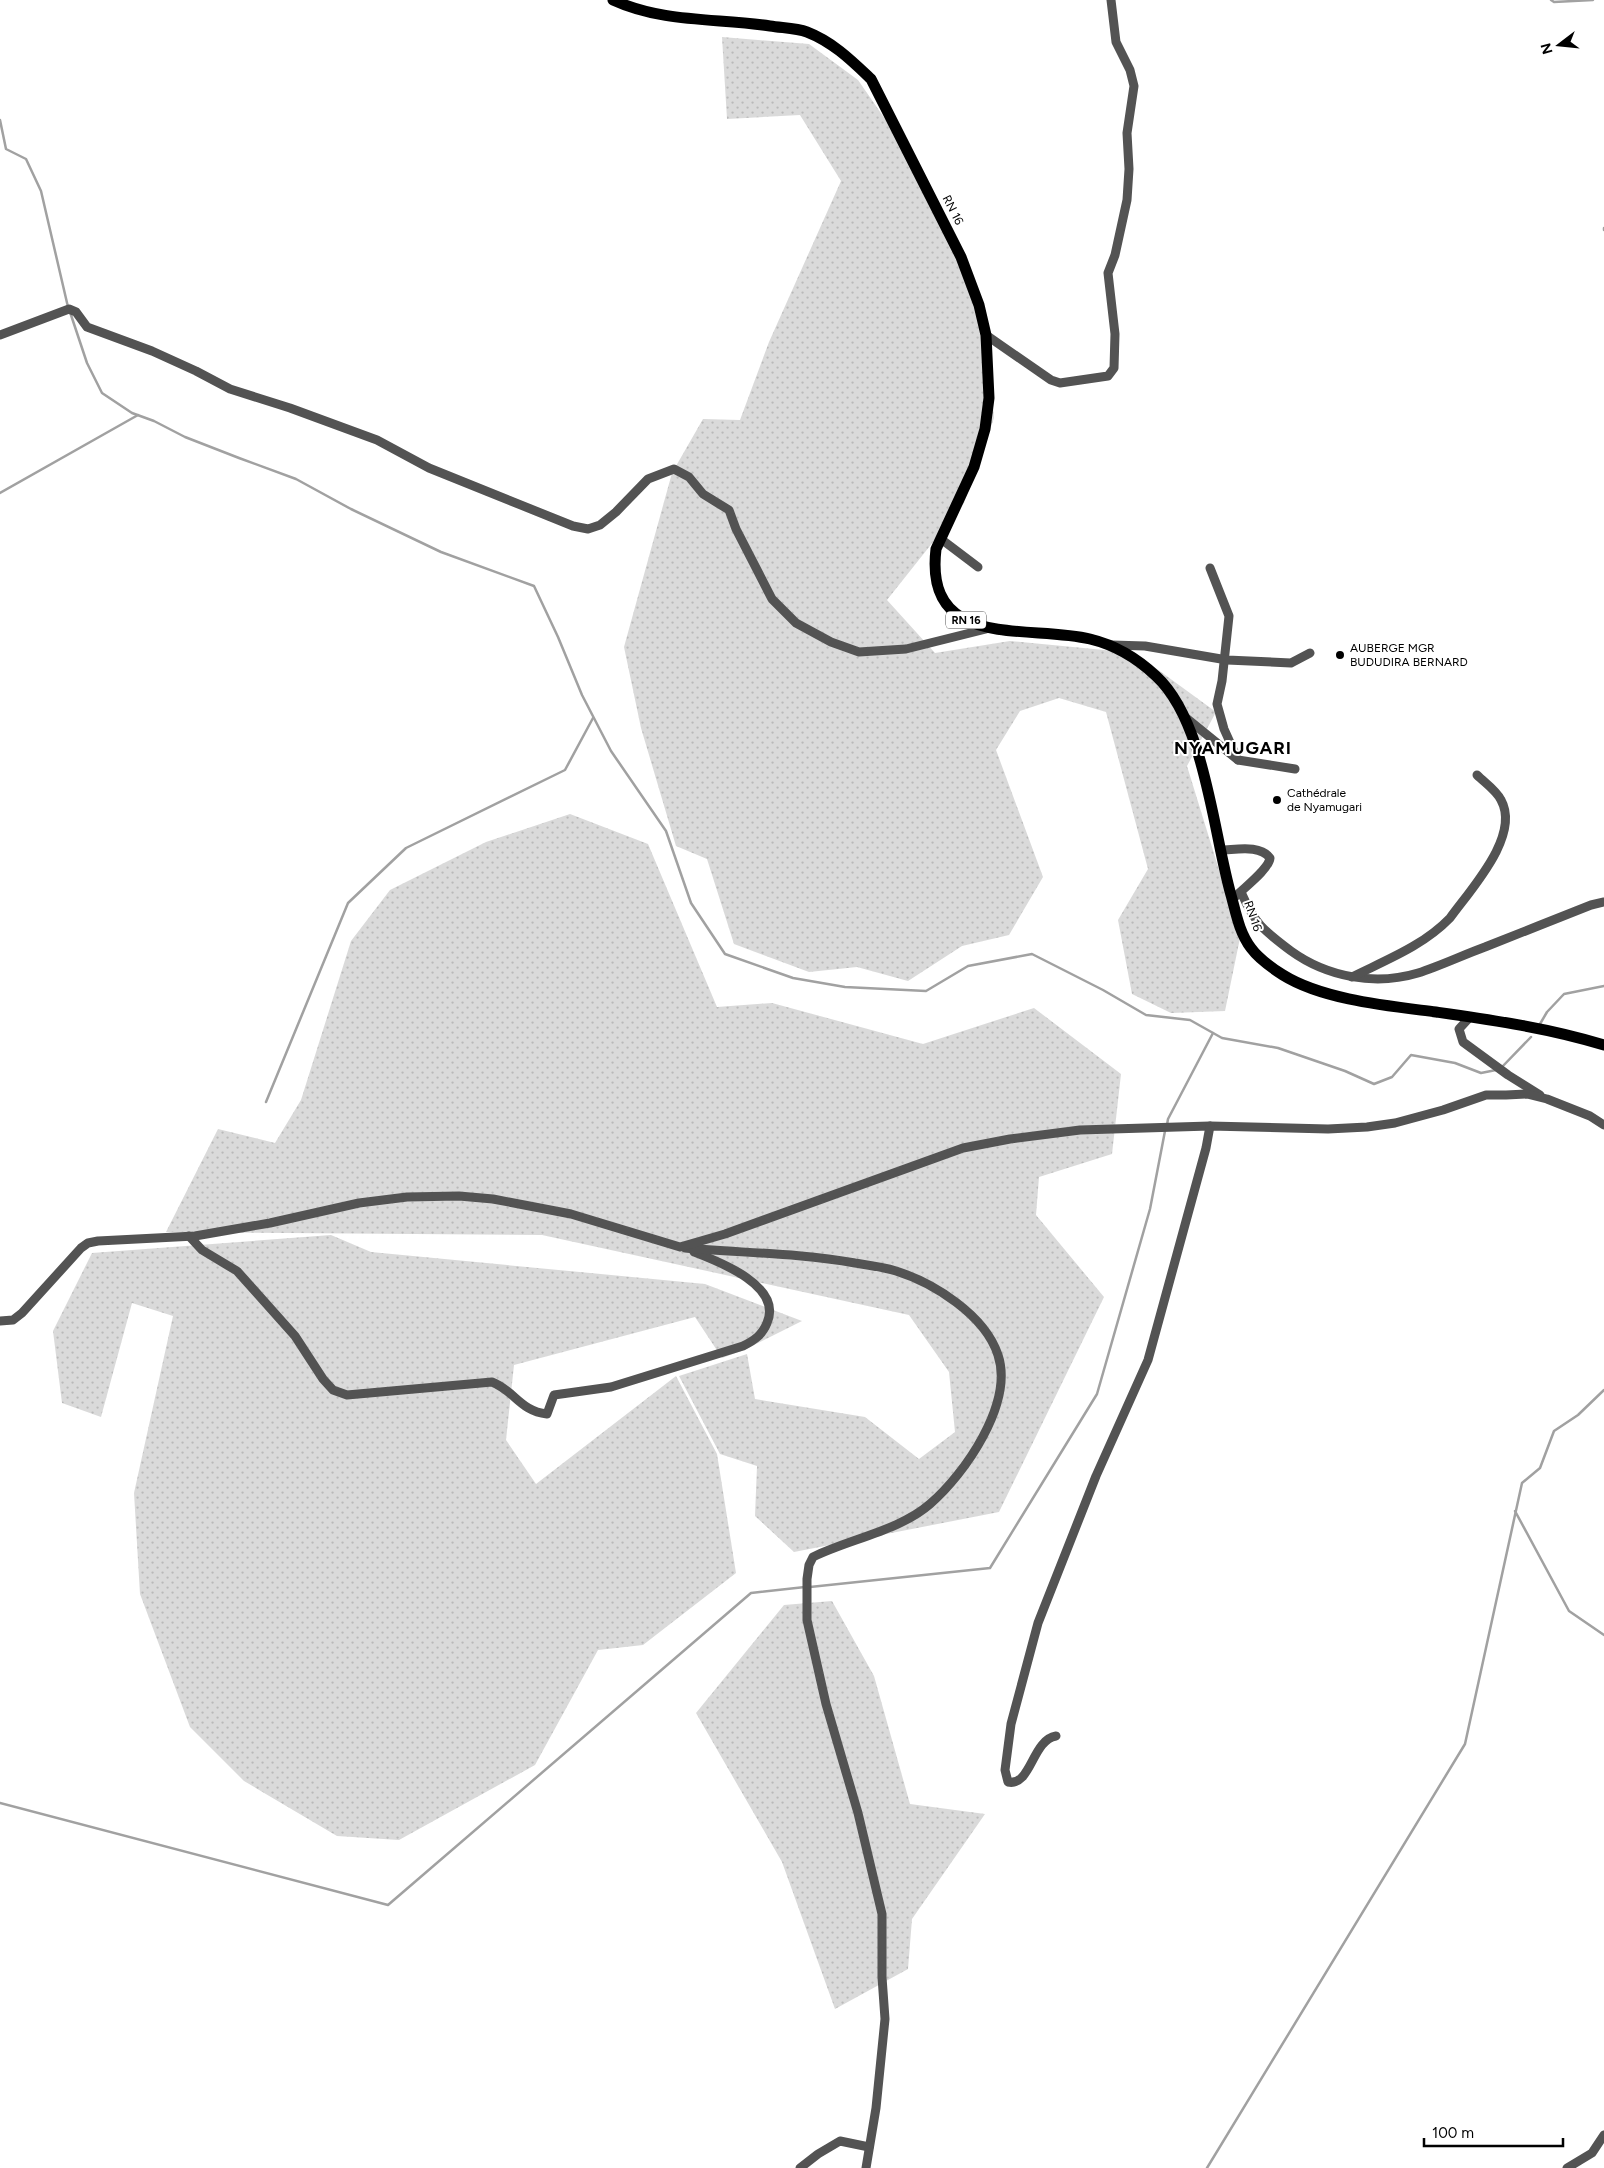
<svg xmlns="http://www.w3.org/2000/svg" width="1604" height="2168" font-family="Figtree,sans-serif">
<style>
.grass{fill:url(#grass-dots)}
.lines{fill:none;stroke-linecap:round;stroke-linejoin:round}
.stream{stroke:#a1a1a1;stroke-width:2.5}
.minor{stroke:#535353;stroke-width:9}
.major{stroke:#000;stroke-width:11}
.poi-dot{fill:#000;stroke:#fff;stroke-width:2}
.labels{text-anchor:middle;dominant-baseline:central;stroke-width:4;stroke-linejoin:round;paint-order:stroke}
.shield{fill:#fff;stroke:#4c4c4c;stroke-width:1}
.shield-label{font-size:11px;font-weight:bold;fill:#000}
.street-label{font-size:12px;fill:#000;stroke:#fff}
.poi-label{font-size:12px;fill:#000;stroke:#fff;text-anchor:start}
.district-label{font-size:18px;font-weight:bold;letter-spacing:1px;fill:#000;stroke:#fff}
</style>
<defs>
<pattern id="grass-dots" width="8" height="8" patternUnits="userSpaceOnUse" patternTransform="scale(1.25)"><rect width="8" height="8" fill="#dadada"/><path d="M2 2h.1M6 6h.1" fill="none" stroke="#b9b9b9" stroke-width="1.8" stroke-linecap="round"/></pattern>
</defs>
<rect width="100%" height="100%" fill="#fff"/>
<g class="grass">
<polygon points="722,37 809,44 858,80 928,181 984,311 994,418 964,503 887,600 935,653 1010,641 1135,653 1216,712 1187,766 1240,938 1225,1011 1171,1013 1132,994 1118,920 1148,869 1106,712 1059,698 1020,711 996,750 1043,877 1009,935 962,946 908,981 857,967 809,972 734,944 707,859 676,846 641,728 624,647 672,473 703,419 740,420 769,342 841,181 800,115 727,119"/>
<polygon points="570,814 648,844 717,1007 772,1003 923,1044 1034,1008 1121,1074 1112,1154 1039,1177 1036,1215 1104,1297 999,1512 794,1552 755,1516 757,1466 720,1454 679,1376 747,1354 755,1399 865,1417 919,1459 955,1432 949,1372 909,1315 542,1235 166,1232 218,1129 275,1143 301,1100 351,941 390,890 486,842"/>
<polygon points="331,1235 371,1252 705,1284 802,1321 744,1350 722,1358 695,1317 514,1365 506,1440 536,1484 676,1376 717,1454 736,1573 643,1645 598,1650 535,1765 399,1840 337,1836 244,1781 190,1727 140,1594 134,1493 173,1316 132,1303 101,1417 62,1403 53,1331 92,1253"/>
<polygon points="832,1601 874,1676 910,1804 985,1814 912,1919 908,1969 835,2009 782,1862 696,1713 784,1605"/>
</g>
<g class="lines">
<g class="stream">
<polyline points="1551,0 1554,2 1593,0"/>
<polyline points="0,120 6,149 26,159 41,191 68,307"/>
<polyline points="1604,228 1604,230"/>
<polyline points="70,312 87,363 102,393 132,413 154,421 185,437 239,458 296,479 351,509 441,552 534,586 558,637 582,695 611,751 666,831 691,903 725,954 793,978 845,987 926,991 968,966 1032,954 1103,990 1146,1015 1190,1020 1222,1038 1278,1048 1345,1071 1374,1084 1392,1077 1411,1055 1455,1063 1481,1073 1496,1070"/>
<polyline points="0,493 138,415"/>
<polyline points="1540,1024 1547,1012 1564,994 1604,986"/>
<polyline points="1501,1068 1531,1037"/>
<polyline points="266,1102 348,903 406,848 565,770 593,718"/>
<polyline points="1167,1125 1168,1119 1213,1033"/>
<polyline points="1515,1511 1569,1611 1604,1635"/>
<polyline points="810,1587 990,1568 1097,1394 1150,1209 1165,1131"/>
<polyline points="0,1803 388,1905 751,1593 805,1587"/>
<polyline points="1207,2168 1465,1744 1522,1483 1540,1468 1554,1431 1578,1415 1604,1390"/>
</g>
<g class="minor">
<polyline points="0,335 69,309 76,312 87,327 152,351 196,371 230,389 290,408 377,440 429,468 573,526 588,529 600,525 616,512 648,479 674,469 689,477 703,494 729,510 736,529 772,599 796,623 831,642 859,652 906,649 986,629"/>
<polyline points="986,335 1051,380 1060,383 1108,376 1114,368 1115,334 1108,273 1115,255 1127,200 1129,169 1127,133 1134,86 1130,70 1116,42 1111,0"/>
<polyline points="941,539 978,567"/>
<polyline points="1210,568 1229,616 1222,681 1217,704 1224,729 1238,760"/>
<polyline points="1112,645 1145,646 1227,660 1291,663 1310,653"/>
<polyline points="1185,717 1238,760 1295,769"/>
<path d="M1220,850c15,0 40,-6 50,8 -1,11 -25,29 -34,38"/>
<path d="M1241,892c14,32 22,38 50,59 36,26 84,35 127,22 22,-7 45,-18 67,-26 35,-14 71,-28 106,-42l13,-3"/>
<path d="M1352,977c34,-17 71,-31 98,-59 20,-28 71,-82 51,-118 -5,-10 -16,-17 -24,-25"/>
<polyline points="1470,1017 1459,1029 1463,1042 1508,1075 1540,1095"/>
<path d="M189,1236l13,14 35,21 58,65 28,43 10,11 14,5 145,-13c23,9 28,29 55,32l7,-19 57,-8 132,-41c12,-6 19,-11 24,-23 16,-37 -47,-61 -73,-71"/>
<path d="M685,1248c57,5 114,5 170,15 13,2 28,4 41,8 38,12 89,44 102,84 16,48 -33,119 -68,149 -31,27 -81,35 -117,53l-4,8 -2,14v41l19,84 32,109 24,101v63l3,42 -9,89 -10,60"/>
<polyline points="0,1321 13,1320 22,1313 81,1248 88,1243 98,1241 195,1236 270,1223 359,1203 407,1197 459,1196 493,1199 571,1214 680,1247 725,1234 963,1148 1010,1139 1080,1130 1210,1126 1328,1129 1367,1127 1395,1123 1443,1110 1486,1095 1506,1095 1527,1094 1547,1099 1590,1116 1604,1125"/>
<path d="M1056,1736c-24,4 -25,51 -48,46l-3,-12 6,-46 27,-101 58,-147 52,-116 58,-212 4,-22"/>
<polyline points="800,2168 818,2154 840,2141 869,2147"/>
<polyline points="1567,2168 1592,2153 1604,2135"/>
</g>
<path class="major" d="M613,0c50,23 104,18 157,26 12,2 26,2 37,6 26,10 45,29 64,47l90,178 18,48 7,30 3,63 -4,31 -11,38 -38,82c-12,102 91,75 154,90 25,6 48,20 66,37 49,45 57,156 75,219 5,18 8,37 20,53 8,11 21,20 32,27 40,25 107,31 153,37 56,8 113,16 168,33"/>
</g>
<g class="poi-dot">
<circle cx="1340" cy="655" r="5"/>
<circle cx="1277" cy="800" r="5"/>
</g>
<g class="labels">
<rect class="shield" x="946" y="611.5" width="40" height="17" rx="4"/>
<g class="shield-label">
<text x="966" y="620">RN 16</text>
</g>
<g class="street-label">
<text transform="translate(953 210) rotate(63)">RN 16</text>
<text transform="translate(1253 916) rotate(71)">RN 16</text>
</g>
<g class="poi-label">
<text x="1350" y="648">AUBERGE MGR<tspan x="1350" dy="14">BUDUDIRA BERNARD</tspan></text>
<text x="1287" y="793">Cathédrale<tspan x="1287" dy="14">de Nyamugari</tspan></text>
</g>
<g class="district-label">
<text x="1233" y="748">NYAMUGARI</text>
</g>
</g>
<g transform="translate(1559 45) rotate(254)" stroke="#ffffff" stroke-width="4" paint-order="stroke">
<path d="M0-4L9 19L0 12L-9 19Z" fill="#000000"/>
<text y="-8" font-size="14" font-weight="bold" text-anchor="middle" fill="#000000">N</text>
</g>
<path d="M1424 2138v8h139v-8" fill="none" stroke="#000000" stroke-width="2.5"/>
<text x="1432" y="2138" font-size="15" fill="#000000" stroke="#ffffff" stroke-width="4" paint-order="stroke">100 m</text>
</svg>
